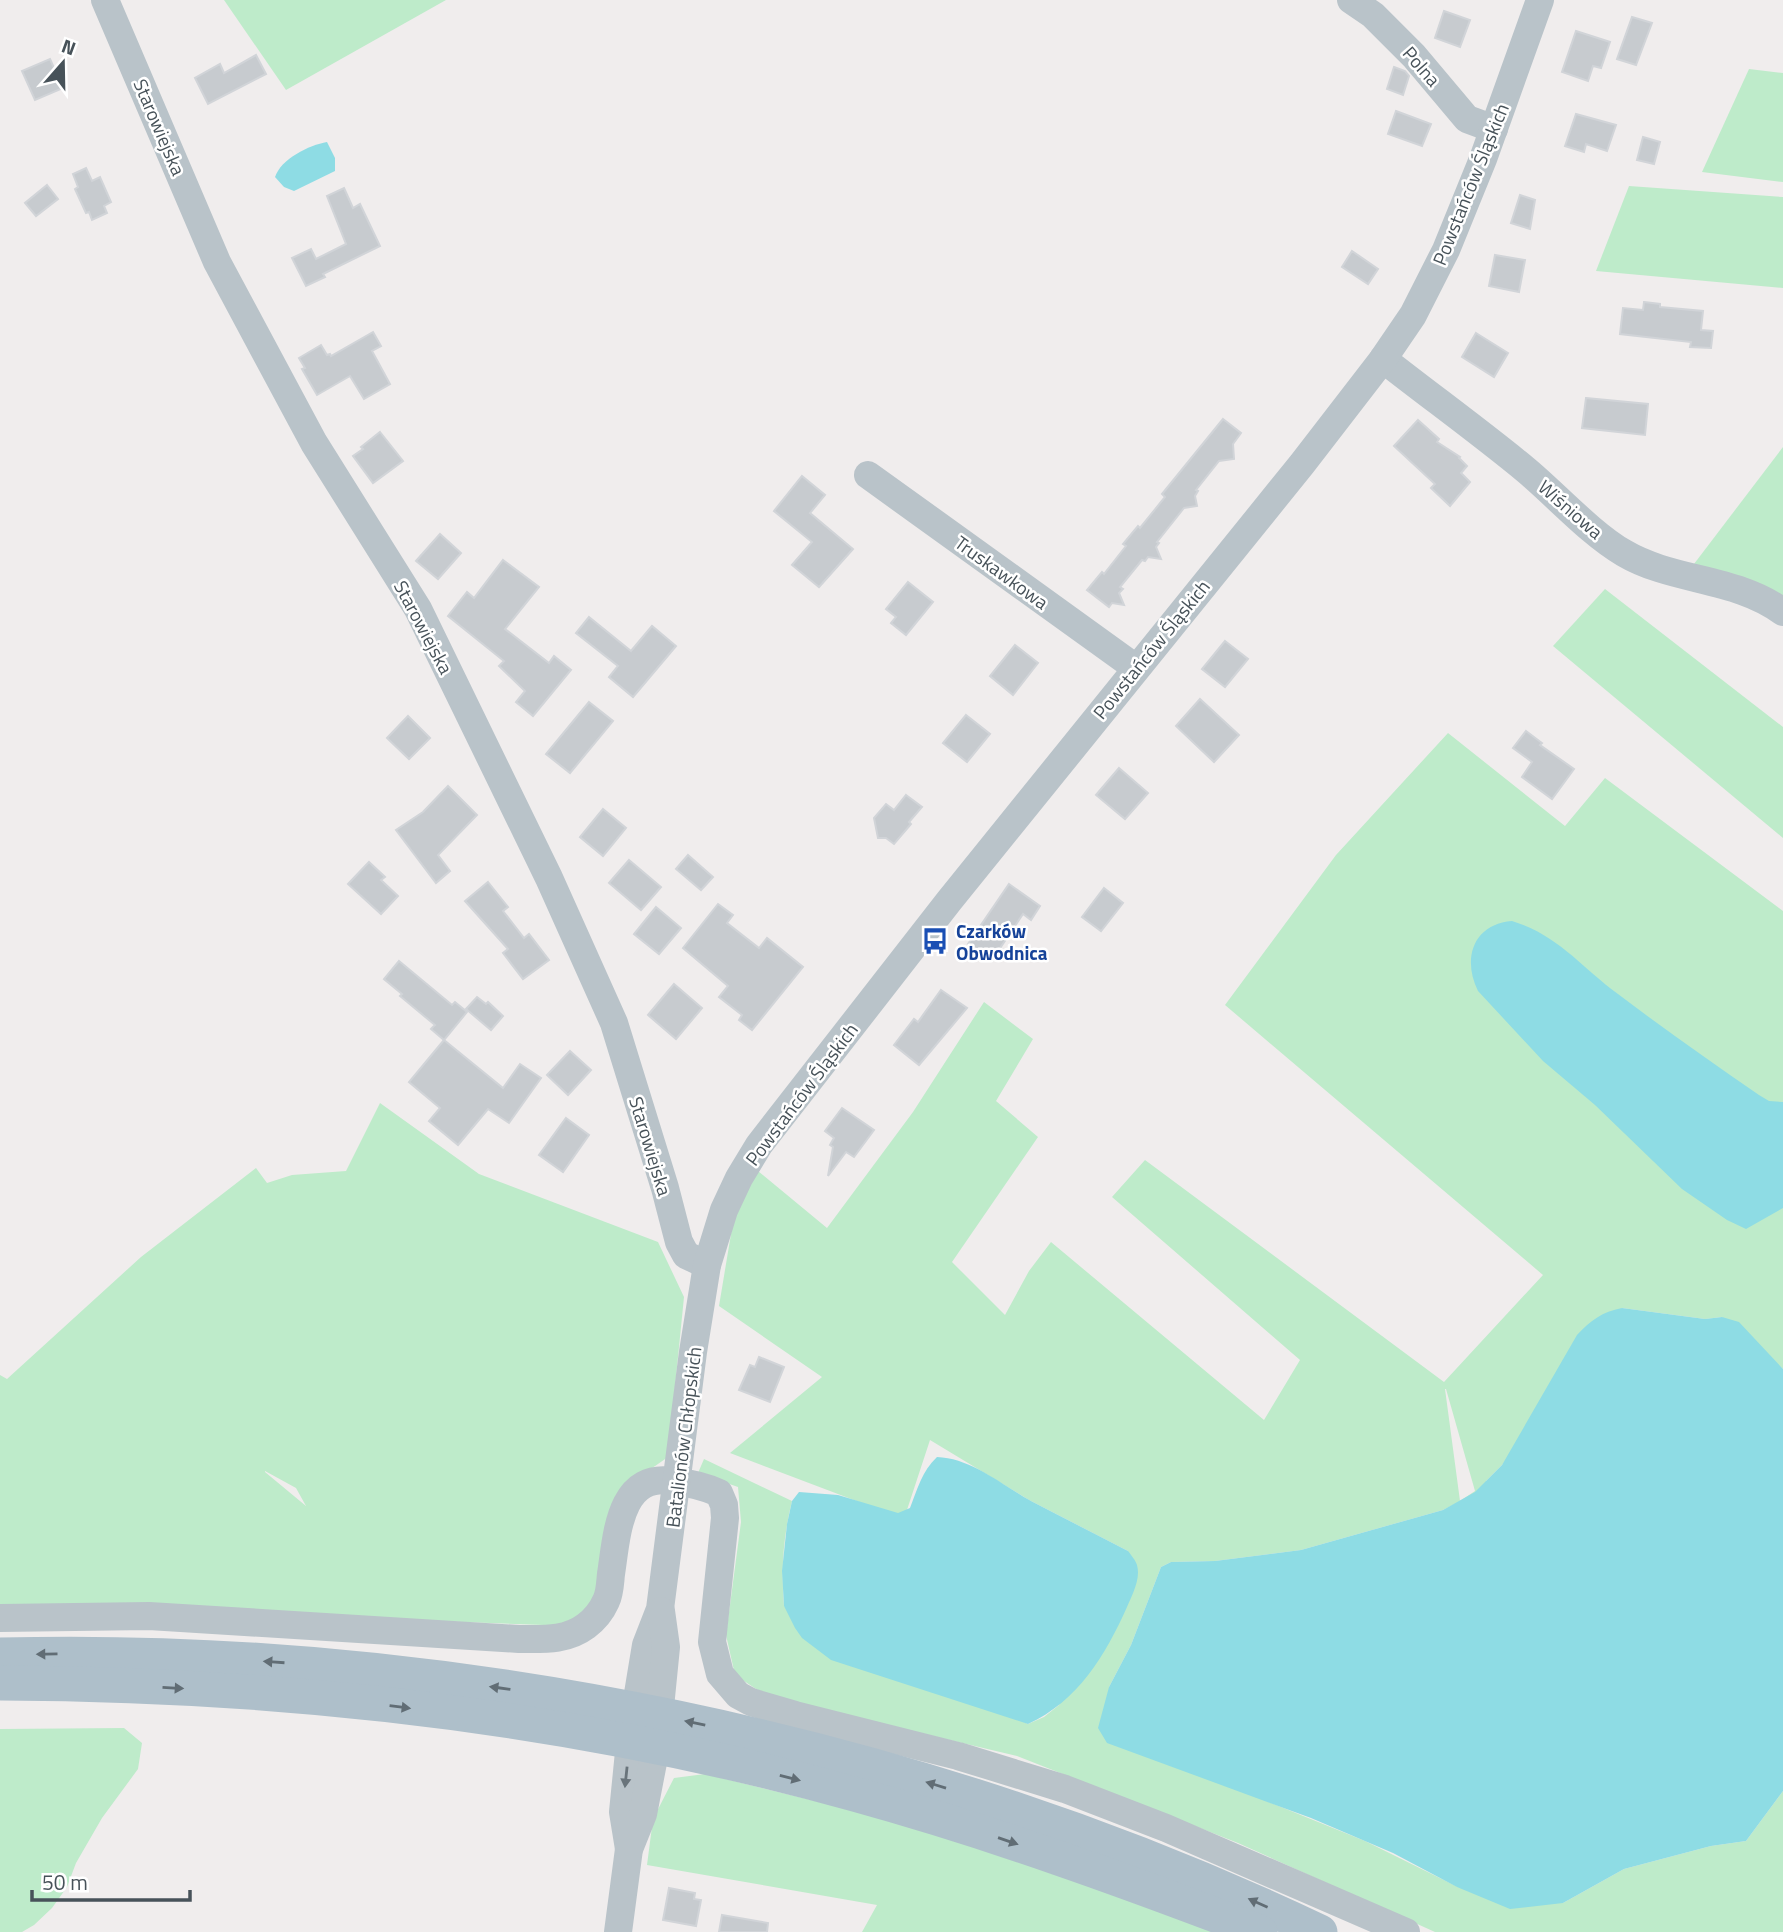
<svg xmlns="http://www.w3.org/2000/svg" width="1783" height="1932" font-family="'Titillium Web',sans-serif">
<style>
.green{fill:#beebca;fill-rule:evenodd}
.water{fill:#8edce4}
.building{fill:#c7cbcf;stroke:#d1d4d8;stroke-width:2}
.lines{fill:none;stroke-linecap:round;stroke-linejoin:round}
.minor{stroke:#b9c3c9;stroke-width:28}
.major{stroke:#aebfca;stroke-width:35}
.oneway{fill:#616d75}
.oneway2{fill:#69747b}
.labels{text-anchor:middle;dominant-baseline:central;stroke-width:5;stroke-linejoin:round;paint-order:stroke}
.street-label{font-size:19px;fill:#475259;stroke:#fff}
.transit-label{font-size:19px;font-weight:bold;fill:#164399;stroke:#fff;text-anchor:start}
</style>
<rect width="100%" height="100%" fill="#f0eded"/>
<g class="green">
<polygon points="224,0 446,0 286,90"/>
<polygon points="1749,69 1783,73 1783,182 1702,172"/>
<polygon points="1629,186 1783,197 1783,288 1596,271"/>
<polygon points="1783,447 1783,608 1694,564"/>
<polygon points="1605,589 1783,727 1783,838 1553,646"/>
<path d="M1448,733l117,93 40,-48 178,133v458l-61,-52 -17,2 -83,-11 -120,157 -16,16v25l-27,-4 -16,8 -142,40 -86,11 -44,1 -10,5 -30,78 -22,42 133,104 123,50 93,46 105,16 61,-34 87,-23 35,-5 37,-50v141h-348l-197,-89 -221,-87 -249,-59 -33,-22 -9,-40 15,-113 -3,-35 -40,-14 6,-14 88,42c-9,36 -11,69 -8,105l244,118 16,-7 15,-12 69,-154 -99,-51 -99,-60 -26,79 -174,-66 92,-76 -103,-71 15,-90 24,-45 69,57 86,-116 71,-110 49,37 -37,62 42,36 -86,125 53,53 24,-44 22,-29 213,178 36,-60 -188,-163 33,-37 299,222 99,-107 -318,-270 111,-150zM1446,1389l29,102 -15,10 -15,-112z"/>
<path d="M380,1103l99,71 179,68 26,55 -16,160 -43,30 -29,110 -24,29 -572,-21v-230l7,4 134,-122 115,-89 11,15 25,-8 54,-4zM265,1471l31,17 10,18 -41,-34z"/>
<polygon points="124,1728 142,1743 138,1769 102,1818 76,1863 67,1887 52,1908 34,1925 22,1932 0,1932 0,1729"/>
<polygon points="705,1774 942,1832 1219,1932 862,1932 877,1905 647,1865 653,1819 674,1778"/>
</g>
<g class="water">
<path d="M327,142l8,16v13l-41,20 -10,-4 -9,-10c6,-18 34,-32 52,-35z"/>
<path d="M1512,921c46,14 68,45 106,73 46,35 93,68 141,101l10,6 14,1v106l-37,21 -19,-9 -45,-31 -87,-84 -52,-44 -65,-70c-16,-32 -5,-67 34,-70z"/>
<path d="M1622,1308l83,11 17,-2 17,5 44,47v422l-37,50 -35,5 -87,23 -61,34 -53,6 -53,-22 -64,-34 -82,-35 -204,-75 -9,-15 11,-41 22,-42 30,-78 10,-5 44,-1 86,-11 142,-40 32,-18 27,-27 75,-130c14,-15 25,-23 45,-27z"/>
<path d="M937,1457c34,1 65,28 94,44 32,17 65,33 97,50 3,4 8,10 9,14 4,14 -5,30 -10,42 -22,49 -49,94 -99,117l-197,-64 -29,-22 -7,-10 -11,-22 -2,-35 5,-47 5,-23 7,-9 39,3 60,18 12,-5c7,-18 12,-37 27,-51z"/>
</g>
<g class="building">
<polygon points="1444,11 1470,20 1460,47 1435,38"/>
<polygon points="1632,17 1652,23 1636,65 1617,59"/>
<polygon points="1576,31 1610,42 1601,68 1593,66 1588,81 1562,72"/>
<polygon points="256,55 266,74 208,104 195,78 220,64 224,73"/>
<polygon points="50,59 63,88 35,100 22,71"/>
<polygon points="1394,67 1405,71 1409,76 1403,95 1387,89"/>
<polygon points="1396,111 1431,124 1422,146 1388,134"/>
<polygon points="1576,114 1616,125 1607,151 1586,144 1584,152 1565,146"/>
<polygon points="1643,137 1660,142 1654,164 1637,160"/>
<polygon points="86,168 92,181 100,177 111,202 104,206 107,213 92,220 89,212 86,213 75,189 78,187 73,174"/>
<polygon points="47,185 58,199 36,216 25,203"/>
<polygon points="344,188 353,208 360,204 380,246 323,274 325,277 306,286 292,258 311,249 316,259 346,244 327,196"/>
<polygon points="1520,195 1535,200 1530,229 1511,223"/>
<polygon points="1352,251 1378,269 1368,284 1342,267"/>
<polygon points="1495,255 1525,260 1519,292 1489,286"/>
<polygon points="1644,302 1660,304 1660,307 1703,311 1701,330 1713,331 1711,348 1690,347 1691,342 1620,334 1623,308 1643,310"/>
<polygon points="373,332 381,346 372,351 390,384 364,399 350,376 317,395 302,369 305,368 299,358 321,345 327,355 330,354 331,356"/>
<polygon points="1476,333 1508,353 1494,377 1462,357"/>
<polygon points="1586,398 1648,404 1645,435 1582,428"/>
<polygon points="1223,419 1241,433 1233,444 1234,459 1219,461 1196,490 1198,491 1195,496 1197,506 1184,508 1157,542 1159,543 1156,547 1161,559 1148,557 1145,561 1142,560 1120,587 1123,589 1119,593 1124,605 1112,603 1109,607 1087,590 1102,572 1104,574 1126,546 1123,544 1138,526 1140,528 1165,497 1162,494"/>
<polygon points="1418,420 1439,439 1437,442 1460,457 1459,458 1467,466 1461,473 1470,482 1450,506 1431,488 1435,484 1394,446"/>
<polygon points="380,432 403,461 373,483 353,456 363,449 361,447"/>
<polygon points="802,476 825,495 810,513 853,549 819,587 792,565 812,542 774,511"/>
<polygon points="440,534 461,553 438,579 416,561"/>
<polygon points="503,560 539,587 505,629 549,663 554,656 571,670 533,716 516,702 525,691 499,666 504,661 448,616 467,592 474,598"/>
<polygon points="908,582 933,602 906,635 891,623 896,617 886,609"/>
<polygon points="589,617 631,651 652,626 676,646 633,697 609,677 618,666 576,633"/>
<polygon points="1225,641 1248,659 1225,687 1202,669"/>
<polygon points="1015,645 1038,663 1013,695 990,676"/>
<polygon points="1200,699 1239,735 1214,762 1176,726"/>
<polygon points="589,702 613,721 570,773 546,754"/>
<polygon points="966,715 990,734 967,762 943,743"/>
<polygon points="408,716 430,738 409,759 387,738"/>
<polygon points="1526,731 1542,743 1540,745 1574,769 1552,799 1522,777 1532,762 1513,748"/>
<polygon points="1119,768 1148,793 1125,819 1096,795"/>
<polygon points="448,786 477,815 438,855 450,871 436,883 396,830 423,812"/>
<polygon points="906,795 922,807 909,822 911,824 894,844 886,838 878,838 874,818 886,804 894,810"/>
<polygon points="603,809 626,828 603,856 580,837"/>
<polygon points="688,855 713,877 701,890 676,869"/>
<polygon points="629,860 661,887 641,910 609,883"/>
<polygon points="369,862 385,877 381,880 398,896 381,914 348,884"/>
<polygon points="488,882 508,907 503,911 524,938 529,934 549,960 523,979 503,953 508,949 465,901"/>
<polygon points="1009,884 1040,906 1031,920 1023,914 992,960 968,944"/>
<polygon points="1104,888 1123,903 1101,931 1082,917"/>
<polygon points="718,904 733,915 727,923 759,948 767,938 803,967 752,1030 739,1020 742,1015 719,997 728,986 683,948"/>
<polygon points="656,907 681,928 659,954 634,934"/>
<polygon points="399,961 452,1005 455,1002 467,1012 444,1040 431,1029 435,1025 400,996 402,994 384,979"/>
<polygon points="674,984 702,1008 676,1039 648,1015"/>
<polygon points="941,990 967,1008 919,1065 894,1045 914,1019 918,1022"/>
<polygon points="477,997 486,1004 488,1002 503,1016 491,1030 466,1009"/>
<polygon points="444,1040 503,1088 520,1064 541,1078 509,1123 488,1109 458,1145 429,1121 440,1108 409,1082"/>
<polygon points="570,1051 591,1070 568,1095 547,1075"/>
<polygon points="842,1108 874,1130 854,1157 846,1152 828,1176 833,1147 830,1145 834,1138 825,1131"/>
<polygon points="566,1118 589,1135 563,1172 539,1155"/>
<polygon points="759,1357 784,1367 770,1402 739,1390 750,1365 755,1367"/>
<polygon points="669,1888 695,1893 694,1899 701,1900 696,1926 663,1920"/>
<polygon points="722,1915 768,1923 767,1932 719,1932"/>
</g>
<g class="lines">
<g class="minor">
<polyline points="105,0 217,262 314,443 418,609 549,878 614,1023 665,1188 679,1242 686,1255 707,1265"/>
<polyline points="1351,0 1373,15 1414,56 1467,119 1494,129"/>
<path d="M1383,359c47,37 97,73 143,111 30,25 65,64 98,83 49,29 112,24 159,59"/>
<polyline points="868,475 1136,668"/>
<path d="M0,1618l149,-2 370,23c24,0 47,2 67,-13 8,-6 16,-16 20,-25 4,-8 4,-18 5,-27 6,-39 8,-102 62,-93 16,2 31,5 46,12l5,12 1,13 -13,124 8,32 18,21 13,7 44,13 163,41 107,33 101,39 240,104"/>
<polyline points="629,1849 623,1812 630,1742 646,1645 660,1609 693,1352 707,1265 724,1210 739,1178 759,1145 949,901 1302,464 1383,359 1413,315 1446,250 1483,159 1540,0"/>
<polyline points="618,1932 629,1849 643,1814 656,1747 666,1647 661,1611"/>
</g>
<g class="major">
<path d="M0,1655c445,-11 918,86 1320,277"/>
<path d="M0,1683c287,1 578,34 854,111 138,38 273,87 406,138"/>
</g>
</g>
<defs><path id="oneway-solid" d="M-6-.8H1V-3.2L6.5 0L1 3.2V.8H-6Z" transform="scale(1.75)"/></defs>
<g class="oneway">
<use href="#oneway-solid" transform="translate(47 1654) rotate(179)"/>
<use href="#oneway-solid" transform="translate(274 1662) rotate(-176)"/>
<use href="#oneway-solid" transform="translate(173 1688) rotate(3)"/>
<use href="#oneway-solid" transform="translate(500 1688) rotate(-172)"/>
<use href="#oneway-solid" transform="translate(400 1707) rotate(7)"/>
<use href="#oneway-solid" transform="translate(695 1723) rotate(-168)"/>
<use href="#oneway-solid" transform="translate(790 1778) rotate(14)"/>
<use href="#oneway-solid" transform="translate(936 1785) rotate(-163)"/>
<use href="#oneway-solid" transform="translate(1008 1841) rotate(19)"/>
<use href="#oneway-solid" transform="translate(1258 1903) rotate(-156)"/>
</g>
<use class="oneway2" href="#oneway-solid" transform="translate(626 1777) rotate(96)"/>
<defs>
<symbol id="bus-bare" viewBox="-9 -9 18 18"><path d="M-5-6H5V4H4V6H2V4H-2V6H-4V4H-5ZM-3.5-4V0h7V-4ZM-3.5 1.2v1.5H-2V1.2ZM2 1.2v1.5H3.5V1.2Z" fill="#1a4fb4" stroke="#fff" stroke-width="2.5" paint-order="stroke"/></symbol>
</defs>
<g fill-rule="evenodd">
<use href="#bus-bare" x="916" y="922" width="38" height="38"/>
</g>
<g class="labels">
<g class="street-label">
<text transform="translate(1422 66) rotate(49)">Polna</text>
<text transform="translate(160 127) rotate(67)">Starowiejska</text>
<text transform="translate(1470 184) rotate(-68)">Powstańców Śląskich</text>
<text transform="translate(1571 509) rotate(41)">Wiśniowa</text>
<text transform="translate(1002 572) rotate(36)">Truskawkowa</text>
<text transform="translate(424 627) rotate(62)">Starowiejska</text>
<text transform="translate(1151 649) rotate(-51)">Powstańców Śląskich</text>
<text transform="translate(801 1094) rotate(-53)">Powstańców Śląskich</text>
<text transform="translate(651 1146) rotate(73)">Starowiejska</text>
<text transform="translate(683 1437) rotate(-83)">Batalionów Chłopskich</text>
</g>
<g class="transit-label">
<text x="956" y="930">Czarków<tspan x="956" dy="22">Obwodnica</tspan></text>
</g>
</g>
<g transform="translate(63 63) rotate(20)" stroke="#ffffff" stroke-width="5" paint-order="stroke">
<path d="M0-5L12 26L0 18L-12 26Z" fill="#475259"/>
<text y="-10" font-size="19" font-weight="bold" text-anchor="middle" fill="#475259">N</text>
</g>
<path d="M32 1890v10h158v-10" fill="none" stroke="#475259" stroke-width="3.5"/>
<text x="42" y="1890" font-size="21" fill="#475259" stroke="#ffffff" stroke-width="5" paint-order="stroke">50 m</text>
</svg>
